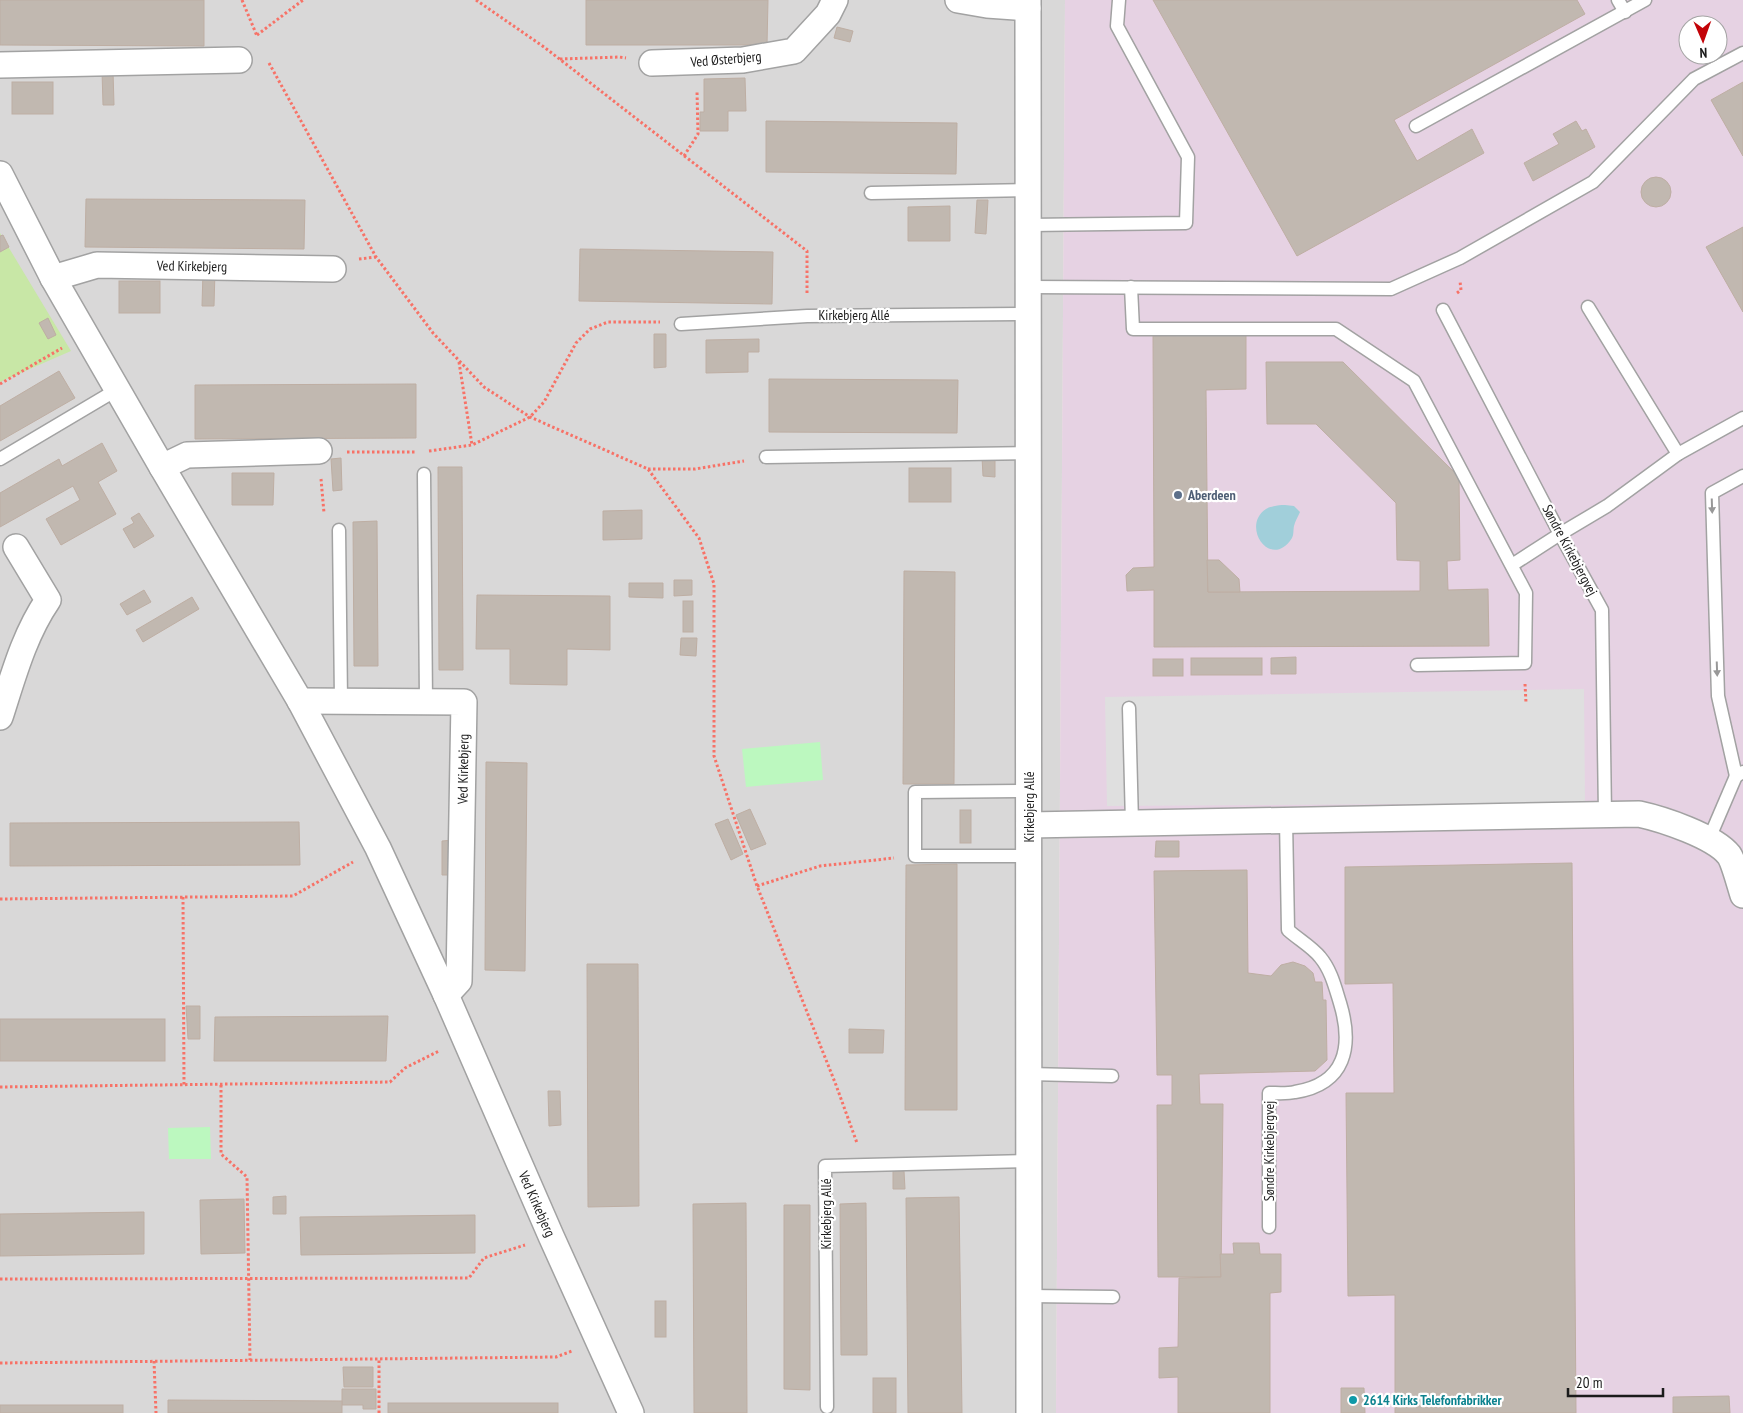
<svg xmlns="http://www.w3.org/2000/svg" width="1743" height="1413" font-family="'PT Sans Narrow',sans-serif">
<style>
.residential{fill:#d9d8d8}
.industrial{fill:#e6d2e3;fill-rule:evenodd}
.grass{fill:#c8e7a6}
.park{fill:#bcf8bf}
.parking{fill:#dfdfdf}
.water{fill:#a1cfda}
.building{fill:#c1b8b0;stroke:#beaea3}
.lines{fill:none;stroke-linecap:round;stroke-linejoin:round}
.service-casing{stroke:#a2a2a2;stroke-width:15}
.minor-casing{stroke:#a2a2a2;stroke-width:28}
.path{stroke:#f77267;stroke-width:3;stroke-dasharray:2.5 2.5;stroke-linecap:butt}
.service{stroke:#fff;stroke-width:12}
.minor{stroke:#fff;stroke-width:25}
.oneway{fill:#989898}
.service-dot{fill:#5c6f8a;stroke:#fff;stroke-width:2}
.culture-dot{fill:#0f9aa8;stroke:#fff;stroke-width:2}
.labels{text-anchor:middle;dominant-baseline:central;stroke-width:4.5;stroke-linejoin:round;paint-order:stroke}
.street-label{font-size:14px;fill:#1b1b1b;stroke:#fff}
.service-label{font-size:14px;font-weight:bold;fill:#4e5e75;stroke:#fff;text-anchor:start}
.culture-label{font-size:14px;font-weight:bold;fill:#0d838f;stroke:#fff;text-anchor:start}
</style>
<rect width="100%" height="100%" fill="#ede8e1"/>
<polygon class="residential" points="0,0 1065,0 1056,1413 0,1413"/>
<path class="industrial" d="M1065,0h678v1413h-687zM1688,25h30v30h-30z"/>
<polygon class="grass" points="0,233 71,351 0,382"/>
<g class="park">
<polygon points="820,742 823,780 746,787 742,749"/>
<polygon points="210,1127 211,1159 169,1159 168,1128"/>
</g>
<polygon class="parking" points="1584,689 1585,803 1107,806 1105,697"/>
<path class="water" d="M1285,505l9,1 6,6c-2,5 -5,9 -6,14 -1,5 0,8 -2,12 -21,33 -52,-12 -26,-29 5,-3 13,-4 19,-4z"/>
<g class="building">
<polygon points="0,0 204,0 204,46 0,45"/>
<polygon points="586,0 768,0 767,45 586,45"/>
<polygon points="1153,0 1577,0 1585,14 1394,120 1417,161 1472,129 1484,153 1297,256"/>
<polygon points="837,27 853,31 850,42 834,38"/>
<polygon points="102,71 113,71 114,105 103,105"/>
<polygon points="745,78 746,111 728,111 728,131 700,131 700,112 704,112 704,79"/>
<rect x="12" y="82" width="41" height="32"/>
<polygon points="1743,82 1743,156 1711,100"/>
<polygon points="766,121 957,123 956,174 766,172"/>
<polygon points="1576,121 1582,131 1586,129 1595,147 1533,181 1524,163 1559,144 1553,134"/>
<circle cx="1656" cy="192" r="15"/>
<polygon points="86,199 305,200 304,249 85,247"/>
<polygon points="977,200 988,200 986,234 975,233"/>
<polygon points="950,206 950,241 908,241 908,207"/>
<polygon points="1743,227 1743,312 1706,247"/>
<polygon points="3,235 9,247 0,252 0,236"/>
<polygon points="580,249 773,252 772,304 579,301"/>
<polygon points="203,271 215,271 214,306 202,306"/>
<rect x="119" y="281" width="41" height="32"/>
<polygon points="48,318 56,335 48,339 39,323"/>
<polygon points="654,334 666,334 666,367 654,368"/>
<polygon points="1246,334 1246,389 1206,390 1208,592 1420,591 1420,561 1397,560 1396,503 1316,424 1267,424 1266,362 1343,362 1459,477 1460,560 1447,561 1448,590 1488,589 1489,646 1154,647 1154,590 1127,591 1126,575 1133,568 1154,567 1153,336"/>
<polygon points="759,339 759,352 748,352 748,372 706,373 706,340"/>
<polygon points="59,371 75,398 0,441 0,406"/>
<polygon points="769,379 958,380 957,433 769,432"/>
<polygon points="416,384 416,438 195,439 195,385"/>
<polygon points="102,443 117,471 98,482 116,514 61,545 46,519 80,500 73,486 0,527 0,493 59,459 62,466"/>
<polygon points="982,457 995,458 995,477 983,476"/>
<polygon points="341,458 342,490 333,491 331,459"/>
<polygon points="438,467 462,467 463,670 439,670"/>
<rect x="909" y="468" width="42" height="34"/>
<polygon points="232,473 274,473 273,505 232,505"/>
<polygon points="642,510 642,539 603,540 603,511"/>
<polygon points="139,513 154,536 134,548 123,529 134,523 131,518"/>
<polygon points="377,521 378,666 354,666 353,522"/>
<polygon points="1207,560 1219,560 1239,579 1240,592 1208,592"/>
<polygon points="904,571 955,572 954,784 903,784"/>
<polygon points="674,580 692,580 692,595 674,596"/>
<polygon points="629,583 663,583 663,598 629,597"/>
<polygon points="144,590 151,602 127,615 120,604"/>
<polygon points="477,595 610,596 610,650 567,649 567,685 510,684 510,649 476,649"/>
<polygon points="192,597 199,609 143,642 136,630"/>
<rect x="683" y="601" width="10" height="31"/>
<polygon points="681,638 697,638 696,656 680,655"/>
<polygon points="1296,657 1296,674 1271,674 1271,658"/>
<rect x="1191" y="658" width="71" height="17"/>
<rect x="1153" y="659" width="30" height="17"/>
<polygon points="486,762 527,763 525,971 485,970"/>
<polygon points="750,809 766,844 751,850 736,815"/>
<rect x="960" y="810" width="11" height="33"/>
<polygon points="728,819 743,854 731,860 715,824"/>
<polygon points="299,822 300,865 10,866 10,823"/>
<polygon points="454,840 454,875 442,875 442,841"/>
<polygon points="1156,841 1179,841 1179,857 1155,857"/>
<polygon points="1572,863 1576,1413 1395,1413 1395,1295 1348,1296 1346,1093 1394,1093 1393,983 1345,984 1345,867"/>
<polygon points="957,864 957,1110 905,1110 906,865"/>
<polygon points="1247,870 1248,973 1271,976 1281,965 1293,962 1305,966 1313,973 1315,982 1322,982 1323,1000 1326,1000 1327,1060 1315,1071 1199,1074 1200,1104 1223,1104 1221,1277 1158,1277 1157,1105 1172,1105 1172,1075 1157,1075 1154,871"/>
<polygon points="587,964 638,964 639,1206 588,1207"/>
<polygon points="186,1006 200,1006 200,1039 188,1039"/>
<polygon points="388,1016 386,1061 214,1061 215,1017"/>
<rect x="0" y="1019" width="165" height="42"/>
<polygon points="849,1029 884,1030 883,1053 849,1053"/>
<polygon points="548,1091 560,1091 561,1125 549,1126"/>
<polygon points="893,1171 904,1171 905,1189 893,1189"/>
<polygon points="286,1196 286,1214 273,1214 273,1197"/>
<polygon points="959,1197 962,1413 908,1413 906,1198"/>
<polygon points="244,1199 245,1253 201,1254 200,1200"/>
<polygon points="746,1203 747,1413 694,1413 693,1204"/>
<polygon points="866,1203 867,1355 841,1355 840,1204"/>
<polygon points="784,1205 810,1205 810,1390 784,1389"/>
<polygon points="144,1212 144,1254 0,1256 0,1214"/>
<polygon points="475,1215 475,1253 301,1255 300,1217"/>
<polygon points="1233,1243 1259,1243 1260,1254 1281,1254 1281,1292 1270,1293 1270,1413 1178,1413 1178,1377 1159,1378 1159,1348 1178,1347 1179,1278 1221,1277 1220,1254 1234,1254"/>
<rect x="655" y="1301" width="11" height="36"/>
<polygon points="343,1367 373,1367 373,1387 344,1387"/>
<rect x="873" y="1378" width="23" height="35"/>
<polygon points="1341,1388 1364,1388 1365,1413 1341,1413"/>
<polygon points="342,1389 376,1389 376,1409 363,1409 363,1405 342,1405"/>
<polygon points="1729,1396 1730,1413 1673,1413 1673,1397"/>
<polygon points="168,1400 342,1401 342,1413 168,1413"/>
<rect x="388" y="1403" width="170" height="10"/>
<rect x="0" y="1405" width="123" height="8"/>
</g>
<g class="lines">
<defs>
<g id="service">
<polyline points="1618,0 1625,12"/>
<polyline points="1416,126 1645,0"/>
<polyline points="871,193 1029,190"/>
<polyline points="1029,225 1186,223 1188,157 1117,26 1119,0"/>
<polyline points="1029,287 1391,289 1460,258 1593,182 1694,79 1743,53"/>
<polyline points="1131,287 1133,329 1336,329 1414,381 1526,593 1525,663 1417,665"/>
<polyline points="1588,307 1678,454"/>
<polyline points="1443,310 1560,534 1602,610 1605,814"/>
<polyline points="681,324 807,316 1029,314"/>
<polyline points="766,457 1028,453"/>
<polyline points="0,459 118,389"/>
<polyline points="424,474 426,702"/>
<polyline points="1743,476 1712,493 1718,696 1736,776 1743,772"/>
<polyline points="339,530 341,701"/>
<polyline points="1512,565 1560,534 1607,506 1678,454 1743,418"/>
<polyline points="1129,708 1132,823"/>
<polyline points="1029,791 915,792 915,856 1029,856"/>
<polyline points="1709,839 1736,776"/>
<polyline points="1029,1074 1112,1076"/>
<path d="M1269,1227v-134c8,0 18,1 26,-1 51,-8 58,-46 45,-89 -5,-16 -9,-33 -20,-46 -8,-10 -22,-18 -32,-27l-2,-110"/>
<polyline points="1029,1296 1113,1297"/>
<polyline points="827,1407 825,1166 1029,1161"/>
</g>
<g id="minor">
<polyline points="958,0 987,5 1028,8"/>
<polyline points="1028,0 1029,1413"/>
<polyline points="652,63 743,60 794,51 828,14 835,0"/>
<polyline points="0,65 239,60"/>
<polyline points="0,174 53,278 162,467 300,701 378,848 446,995 551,1236 631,1413"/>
<polyline points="53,278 97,265 333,269"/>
<polyline points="162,467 187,455 319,451"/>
<polyline points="300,701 464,702 459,981 446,995"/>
<path d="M0,717c13,-40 24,-82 48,-117l-32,-53"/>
<path d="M1029,825l610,-11c23,5 75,22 90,41 5,7 11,31 14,40"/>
</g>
</defs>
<use href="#service" class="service-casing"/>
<use href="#minor" class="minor-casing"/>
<g class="path">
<polyline points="242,0 257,36"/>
<polyline points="476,0 544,47 807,251 807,295"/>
<polyline points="257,35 303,0"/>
<polyline points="560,59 619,57 626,58"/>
<polyline points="269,63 376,257 433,333 484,387 530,417 648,469 699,538 714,584 714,756 757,886 836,1085 857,1143"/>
<polyline points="684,156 698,134 697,91"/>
<polyline points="359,259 376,257"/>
<polyline points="1457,293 1461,290 1460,281"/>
<polyline points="459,362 472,445"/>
<polyline points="0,384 62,348"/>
<polyline points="429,451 472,445 530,417 544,402 576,343 590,329 608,322 660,322"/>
<polyline points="347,452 416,452"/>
<polyline points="648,469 695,469 744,461"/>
<polyline points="321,479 324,513"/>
<polyline points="1525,684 1526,703"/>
<polyline points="757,886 820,866 894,858"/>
<polyline points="183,897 184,1085"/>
<polyline points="0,899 293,896 353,862"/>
<polyline points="221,1085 221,1154 247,1177 250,1360"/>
<polyline points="0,1087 390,1082 405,1068 439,1051"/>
<polyline points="0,1279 469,1278 484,1258 525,1245"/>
<polyline points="154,1361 156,1413"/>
<polyline points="0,1363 556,1357 572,1351"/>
<polyline points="379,1413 379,1359"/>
</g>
<use href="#service" class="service"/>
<use href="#minor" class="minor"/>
</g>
<defs><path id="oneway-solid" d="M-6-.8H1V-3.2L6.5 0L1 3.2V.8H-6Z" transform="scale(1.25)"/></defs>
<g class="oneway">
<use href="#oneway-solid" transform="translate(1712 506) rotate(88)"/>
<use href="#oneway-solid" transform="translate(1717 669) rotate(88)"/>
</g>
<circle class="service-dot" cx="1178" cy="495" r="5"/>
<circle class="culture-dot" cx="1353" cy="1400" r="5"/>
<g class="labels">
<g class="street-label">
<text transform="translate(726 59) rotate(-5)">Ved Østerbjerg</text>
<text transform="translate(192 266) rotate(1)">Ved Kirkebjerg</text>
<text x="854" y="315">Kirkebjerg Allé</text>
<text transform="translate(1570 550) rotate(62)">Søndre Kirkebjergvej</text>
<text transform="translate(463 769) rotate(-89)">Ved Kirkebjerg</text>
<text transform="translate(1029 807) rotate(-90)">Kirkebjerg Allé</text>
<text transform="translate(1269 1151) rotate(-90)">Søndre Kirkebjergvej</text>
<text transform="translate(537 1204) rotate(66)">Ved Kirkebjerg</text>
<text transform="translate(826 1214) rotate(-90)">Kirkebjerg Allé</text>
</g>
<g class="service-label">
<text x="1188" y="495">Aberdeen</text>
</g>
<g class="culture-label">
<text x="1363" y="1400">2614 Kirks Telefonfabrikker</text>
</g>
</g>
<g transform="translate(1703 40) rotate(178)"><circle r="24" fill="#ffffff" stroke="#a4a4a4"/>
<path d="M0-4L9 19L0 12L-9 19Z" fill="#c30308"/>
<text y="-8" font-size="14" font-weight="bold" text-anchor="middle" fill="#1b1b1b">N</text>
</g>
<path d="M1568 1388v8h95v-8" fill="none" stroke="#1b1b1b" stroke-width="2.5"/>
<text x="1576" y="1388" font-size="15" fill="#1b1b1b" stroke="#ffffff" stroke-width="4" paint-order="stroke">20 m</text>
</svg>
